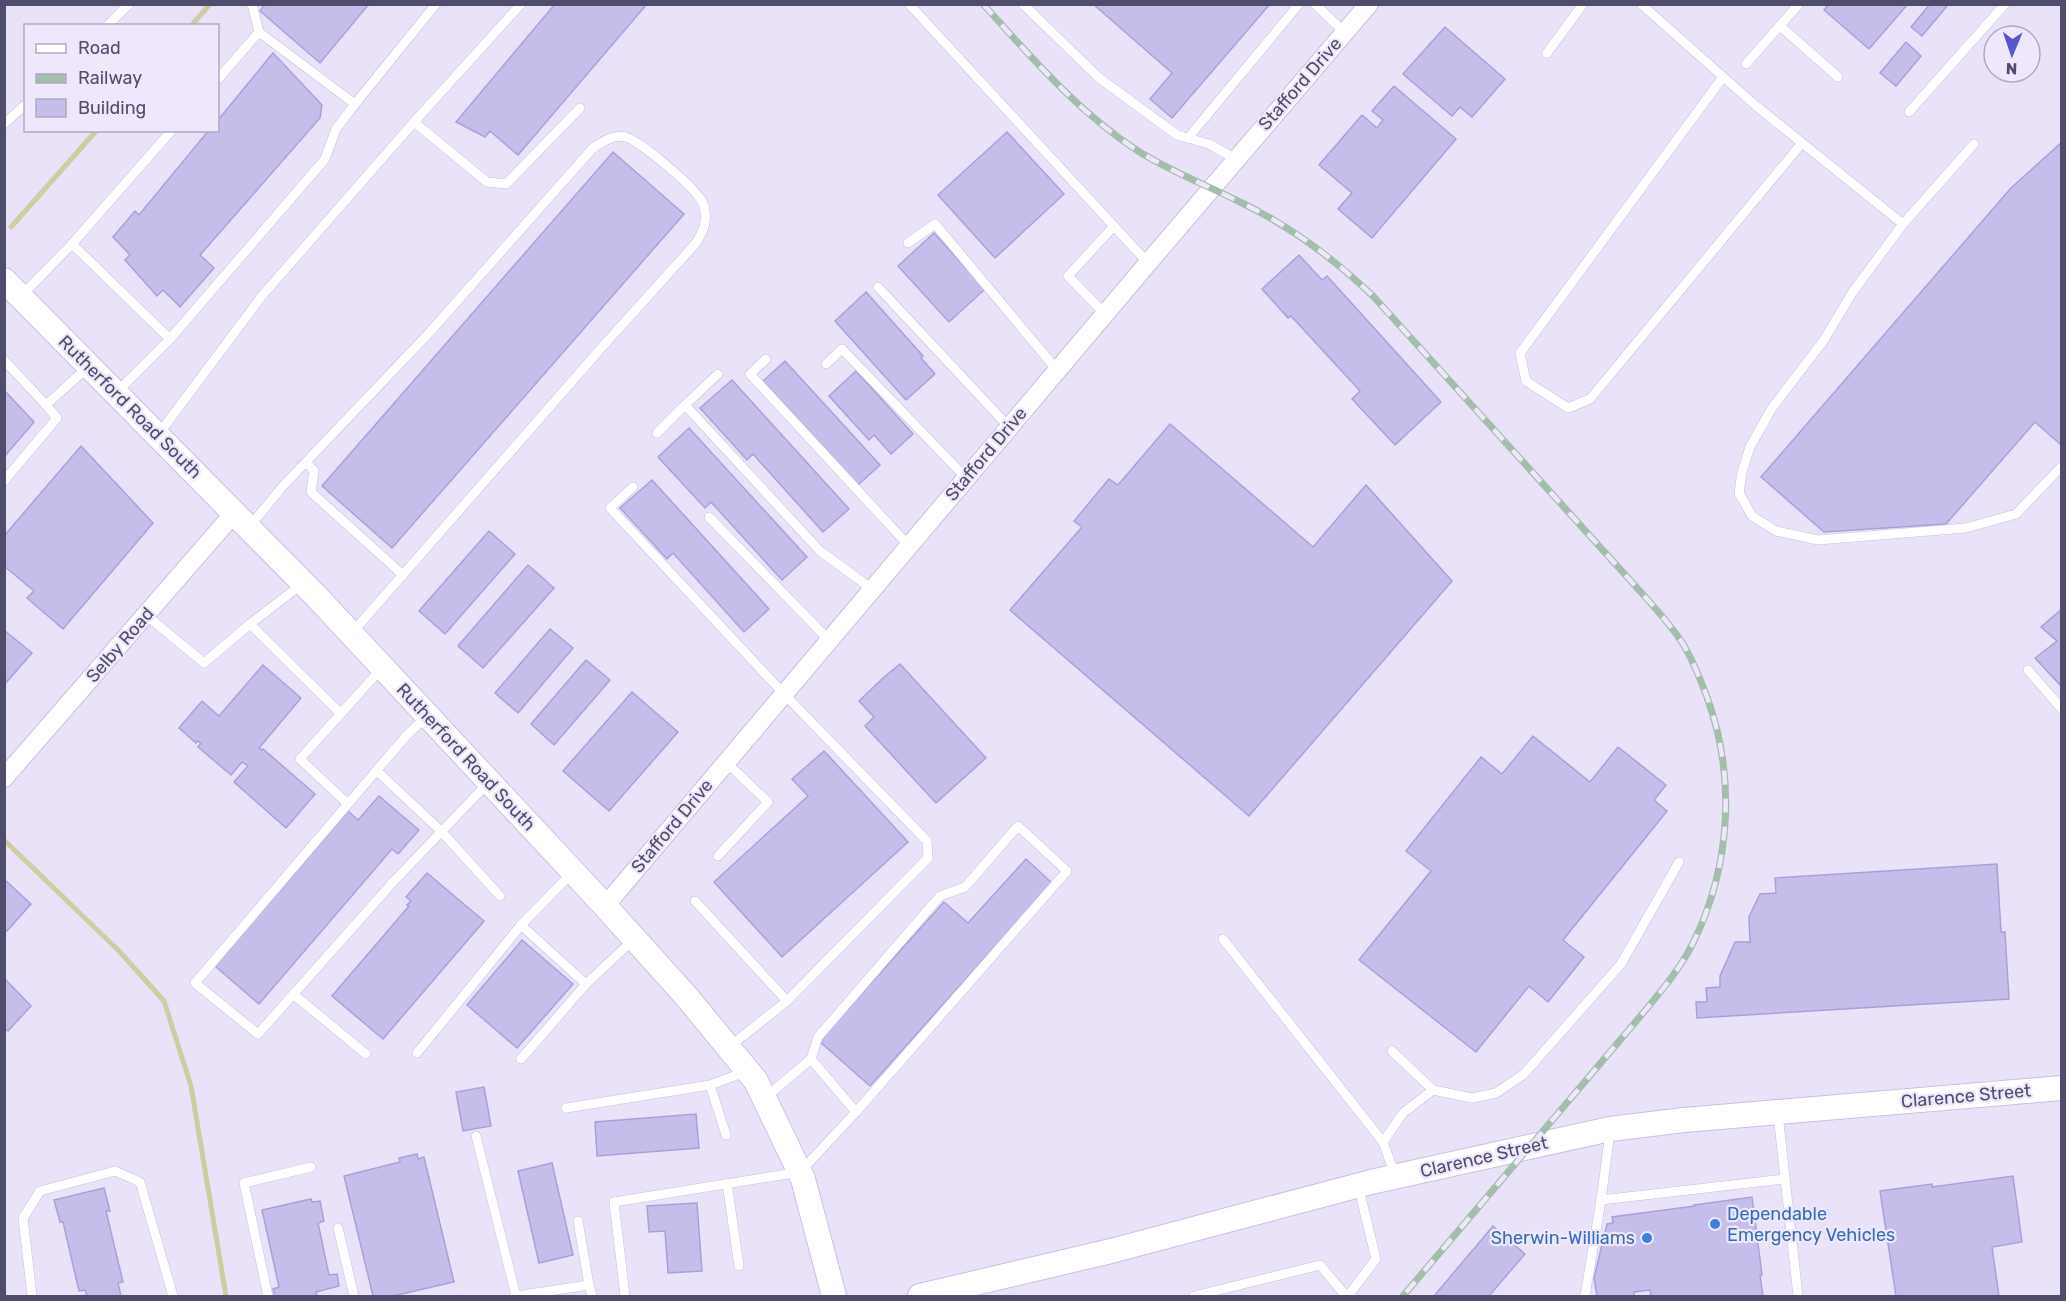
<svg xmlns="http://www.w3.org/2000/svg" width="2066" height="1301" font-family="Rubik,sans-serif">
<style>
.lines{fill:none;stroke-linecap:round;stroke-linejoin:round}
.stream{stroke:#cfcca1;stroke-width:5}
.building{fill:#c5bdea;stroke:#a9a0da;stroke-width:1.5}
.lane-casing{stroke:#c6bfdb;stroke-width:10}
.street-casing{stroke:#c6bfdb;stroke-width:20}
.secondary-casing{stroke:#c8c0e1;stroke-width:26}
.lane{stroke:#fff;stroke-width:9}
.street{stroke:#fff;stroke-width:18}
.secondary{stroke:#fff;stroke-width:24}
.rail-casing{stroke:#a3bfac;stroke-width:7}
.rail{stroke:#efe7fc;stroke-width:4.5;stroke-dasharray:14;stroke-linecap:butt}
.shop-dot{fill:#3f7fe0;stroke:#efe7fc;stroke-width:2}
.labels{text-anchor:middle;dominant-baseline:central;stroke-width:4.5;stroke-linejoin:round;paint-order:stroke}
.street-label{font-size:18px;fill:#504c6c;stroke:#efe7fc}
.shop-label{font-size:18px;fill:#366cbe;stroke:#efe7fc;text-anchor:start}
</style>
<rect width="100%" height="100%" fill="#eae2f8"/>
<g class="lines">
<g class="stream">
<polyline points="191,26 210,4"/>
<polyline points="11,227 97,130"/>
<polyline points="4,840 119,951 164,1001 191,1086 226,1296"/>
</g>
</g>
<g class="building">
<polygon points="265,4 369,4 320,63 260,11"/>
<polygon points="555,4 647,4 518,155 490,131 485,137 456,122"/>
<polygon points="1093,4 1270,4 1172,118 1150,99 1172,73"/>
<polygon points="1829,4 1908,4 1869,49 1824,10"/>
<polygon points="1930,4 1947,6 1922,36 1911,27"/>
<polygon points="1445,27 1505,79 1472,117 1460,107 1452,116 1403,74"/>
<polygon points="1906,42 1921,56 1896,86 1880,73"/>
<polygon points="273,53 322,105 320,118 200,255 214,268 180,307 163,290 157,296 125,260 130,255 113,237 135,211 139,215 209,130 218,130 218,120"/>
<polygon points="1394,86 1456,139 1372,238 1338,209 1352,193 1319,165 1362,115 1377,128 1383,120 1372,111"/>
<polygon points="1007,132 1064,194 995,258 938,195"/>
<polygon points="2062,142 2062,442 2060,444 2035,422 1946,524 1824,532 1761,477 2011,188"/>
<polygon points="613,152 684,214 392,548 322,486"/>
<polygon points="934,233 985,289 949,322 898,266"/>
<polygon points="1299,255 1322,280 1327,276 1441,402 1395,445 1352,399 1360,391 1291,316 1288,318 1262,289"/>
<polygon points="866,292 923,356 921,358 935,374 906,400 835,321"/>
<polygon points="785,361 880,465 858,485 763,381"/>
<polygon points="856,371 913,434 891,454 874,435 869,440 829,396"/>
<polygon points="732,380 849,509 823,532 753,454 747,460 700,408"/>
<polygon points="4,390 34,422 4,457"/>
<polygon points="1170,424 1313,547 1366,485 1452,581 1249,816 1010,610 1082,527 1074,521 1109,479 1118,485"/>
<polygon points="689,428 807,557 782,580 711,502 705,508 658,457"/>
<polygon points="81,446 153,523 63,629 27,598 34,591 4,566 4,536"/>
<polygon points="652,480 769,609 744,632 673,553 667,559 620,508"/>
<polygon points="489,531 515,554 445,634 419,611"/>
<polygon points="528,565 554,588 483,668 458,646"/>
<polygon points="2062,609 2062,687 2035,658 2057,641 2041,627"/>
<polygon points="550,629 573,648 518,713 495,693"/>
<polygon points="4,630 32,653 4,685"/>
<polygon points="586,660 610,680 554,745 531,724"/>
<polygon points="900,664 986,758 936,803 865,726 874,717 859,701 883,678"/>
<polygon points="263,665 301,698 259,748 261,750 263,749 315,794 286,828 234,782 248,766 242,762 231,775 198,747 201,743 197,741 196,743 179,728 202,701 219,716"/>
<polygon points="632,692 678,732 609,811 563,771"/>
<polygon points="1533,736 1590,782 1618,747 1666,785 1654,800 1667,811 1563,940 1584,957 1548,1002 1529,986 1476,1052 1359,960 1431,871 1406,851 1481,757 1502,774"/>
<polygon points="824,751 908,842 782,957 714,882 808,796 792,779"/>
<polygon points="379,796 419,830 398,854 392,849 259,1004 215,966 348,811 358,820"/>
<polygon points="1026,859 1052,883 870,1086 819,1041 944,902 968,923"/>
<polygon points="1997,864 2001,932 2005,932 2009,999 1697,1018 1696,1002 1707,1002 1706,988 1720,987 1720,976 1735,942 1750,942 1749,917 1760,894 1776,893 1775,878"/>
<polygon points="427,873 484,921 383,1039 332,996 409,906 407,905 411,901 406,897"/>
<polygon points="5,880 31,904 7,931 4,929"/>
<polygon points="522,940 573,984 517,1048 467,1005"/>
<polygon points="4,978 31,1006 8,1031 4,1028"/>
<polygon points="484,1087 491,1126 463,1131 456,1092"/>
<polygon points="696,1114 699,1148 597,1156 595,1122"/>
<polygon points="417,1154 418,1159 424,1157 454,1282 393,1296 373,1296 344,1176 400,1162 399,1158"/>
<polygon points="552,1163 573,1255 539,1263 518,1171"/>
<polygon points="2013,1176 2022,1242 1992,1247 1999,1296 1896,1296 1880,1191 1932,1184 1932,1187"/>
<polygon points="104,1188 110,1211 106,1211 123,1282 118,1283 121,1296 87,1296 85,1290 79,1291 63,1222 60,1222 54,1200"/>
<polygon points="1752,1197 1762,1275 1760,1275 1763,1296 1651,1296 1650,1290 1634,1292 1634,1296 1597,1296 1594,1278 1607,1224 1613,1223 1612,1217 1695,1206 1694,1205"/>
<polygon points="311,1199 312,1202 320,1201 324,1221 318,1223 329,1275 337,1274 339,1286 316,1292 317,1296 275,1296 273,1289 279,1287 262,1210"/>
<polygon points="697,1203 702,1271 668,1273 665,1231 649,1232 647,1206"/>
<polygon points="1493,1226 1525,1254 1489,1296 1434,1296"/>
</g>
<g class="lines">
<defs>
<g id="lane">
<polyline points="252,4 259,32"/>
<polyline points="909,4 1148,263"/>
<polyline points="1023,4 1098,77 1177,135 1209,144 1236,159"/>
<polyline points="1315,4 1345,33"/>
<polyline points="1641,4 1755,105 1903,224 1974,144"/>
<polyline points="107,26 129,4"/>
<polyline points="1780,26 1838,77"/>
<polyline points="1547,53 1583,4"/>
<polyline points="1746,64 1799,4"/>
<polyline points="1723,77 1520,353 1526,381 1568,408 1590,399 1802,143"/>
<polyline points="355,104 436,4"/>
<polyline points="1909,112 2005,4"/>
<polyline points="414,122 521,4"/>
<polyline points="4,124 26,104"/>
<polyline points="1188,138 1299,4"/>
<polyline points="1903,224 1852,293 1824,340 1772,408 1750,447 1742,472 1739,493 1752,516 1776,531 1818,540 1966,528 2016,514 2062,466"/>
<polyline points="908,243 935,224 1057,370"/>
<polyline points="72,244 172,130"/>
<polyline points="878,287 1009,427"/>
<polyline points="22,295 72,244 170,339 116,393"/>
<polyline points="1105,314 1068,276 1114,226"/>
<polyline points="170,339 325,159 336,129 355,104 259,32 218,79"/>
<polyline points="766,359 750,374 909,546"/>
<polyline points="4,360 46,405 88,367"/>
<polyline points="826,364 842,349 966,478"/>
<polyline points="718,374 685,405 820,551 872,589"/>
<polyline points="657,433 685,405"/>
<polyline points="158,435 261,297 414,122 487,182 506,184 580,108"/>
<polyline points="306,462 314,471 311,492 403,575"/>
<polyline points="4,481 57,418 46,405"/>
<polyline points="633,487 610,508 784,694 927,841 928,858 787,1001 729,1047"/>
<polyline points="709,517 829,640"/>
<path d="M250,526l33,-40 146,-153 163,-184c10,-7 21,-15 34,-12 15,5 62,45 72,59 4,4 7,11 7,16 2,12 -3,21 -9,31l-93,103 -252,288"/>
<polyline points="302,584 250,624 340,713"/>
<polyline points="146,615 204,663 250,624"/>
<polyline points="2028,670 2062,709"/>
<polyline points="427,716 406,736 195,983 258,1034 394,881 488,783"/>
<polyline points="377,771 441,831 500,896"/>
<polyline points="348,804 300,759 381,669"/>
<polyline points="718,856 768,802 726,762"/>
<polyline points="573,872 521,925 586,984 634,939"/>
<polyline points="695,901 787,1001"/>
<polyline points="1223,939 1383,1142"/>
<polyline points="293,994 366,1054"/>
<polyline points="1392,1051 1433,1090"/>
<polyline points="417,1053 521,925"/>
<polyline points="521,1059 586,984"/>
<polyline points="811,1059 856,1112"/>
<polyline points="710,1085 726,1135"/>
<polyline points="566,1108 710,1085 745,1072"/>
<polyline points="1778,1114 1798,1296"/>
<polyline points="476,1136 516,1296"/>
<polyline points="1395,1175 1383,1142 1403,1113 1433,1090 1472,1098 1496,1093 1524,1074 1621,964 1679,862"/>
<polyline points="727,1183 739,1266"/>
<polyline points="1601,1200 1785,1179"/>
<polyline points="578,1221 589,1285"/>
<polyline points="338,1228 354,1296"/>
<polyline points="32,1296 23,1218 40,1191 115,1171 140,1182 173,1296"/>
<polyline points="268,1296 244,1183 311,1167"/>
<polyline points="516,1296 589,1285 592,1296"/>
<polyline points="625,1296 614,1202 800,1172 856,1112 1067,871 1018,826 965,887 940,896 818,1037 811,1059 766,1097"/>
<polyline points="1194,1296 1320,1265 1346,1296"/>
<polyline points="1348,1296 1376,1259 1358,1185"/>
<polyline points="1585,1296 1601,1200 1610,1132"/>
</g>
<g id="street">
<polyline points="4,778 235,512"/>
<polyline points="605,906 1148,263 1369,4"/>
</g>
<g id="secondary">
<polyline points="4,280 316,596 605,906 686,996 756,1081 803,1179 834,1296"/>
<polyline points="920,1296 1111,1251 1371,1182 1610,1129 1684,1120 2062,1088"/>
</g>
</defs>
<use href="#lane" class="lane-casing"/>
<use href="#street" class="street-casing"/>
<use href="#secondary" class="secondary-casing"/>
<use href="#lane" class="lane"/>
<use href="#street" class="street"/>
<use href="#secondary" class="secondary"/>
<defs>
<path id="rail" d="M983,4c48,53 95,108 155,147 32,20 68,34 102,51 50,24 92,55 133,94l275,304c10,11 20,23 29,35 13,18 22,41 30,62 29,80 24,167 -13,244 -14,29 -36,54 -56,78l-235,277"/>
</defs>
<use href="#rail" class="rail-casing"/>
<use href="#rail" class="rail"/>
</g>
<g class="shop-dot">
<circle cx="1715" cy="1224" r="6"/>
<circle cx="1647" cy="1238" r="6"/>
</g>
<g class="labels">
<g class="street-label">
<text transform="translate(1300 84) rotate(-49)">Stafford Drive</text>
<text transform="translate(130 407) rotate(45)">Rutherford Road South</text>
<text transform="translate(986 454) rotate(-50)">Stafford Drive</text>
<text transform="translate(120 645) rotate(-49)">Selby Road</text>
<text transform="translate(466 757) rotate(47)">Rutherford Road South</text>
<text transform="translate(672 826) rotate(-50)">Stafford Drive</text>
<text transform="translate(1966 1096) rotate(-5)">Clarence Street</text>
<text transform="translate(1484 1157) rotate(-13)">Clarence Street</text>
</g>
<g class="shop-label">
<text x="1727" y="1214">Dependable<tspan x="1727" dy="21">Emergency Vehicles</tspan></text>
<text x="1635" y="1238" text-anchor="end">Sherwin-Williams</text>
</g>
</g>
<rect width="2066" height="1301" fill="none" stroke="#504c6c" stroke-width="12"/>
<rect x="24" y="24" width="195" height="108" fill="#efe7fc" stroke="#afa9c2" stroke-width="1.5"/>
<rect x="36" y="44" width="30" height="9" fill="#ffffff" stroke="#afa9c2" stroke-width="1.5"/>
<text x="78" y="54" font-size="18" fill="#504c6c">Road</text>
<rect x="36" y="74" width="30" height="9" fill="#a3bfac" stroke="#afa9c2" stroke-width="1.5"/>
<text x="78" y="84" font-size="18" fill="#504c6c">Railway</text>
<rect x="36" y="99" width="30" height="18" fill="#c5bdea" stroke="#afa9c2" stroke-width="1.5"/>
<text x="78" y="114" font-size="18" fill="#504c6c">Building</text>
<g transform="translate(2012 54) rotate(182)"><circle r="28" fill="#efe7fc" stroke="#afa9c2" stroke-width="1.5"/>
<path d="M0-4.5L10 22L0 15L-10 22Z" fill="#5656d3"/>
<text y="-9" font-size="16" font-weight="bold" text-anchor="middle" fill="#504c6c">N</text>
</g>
</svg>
